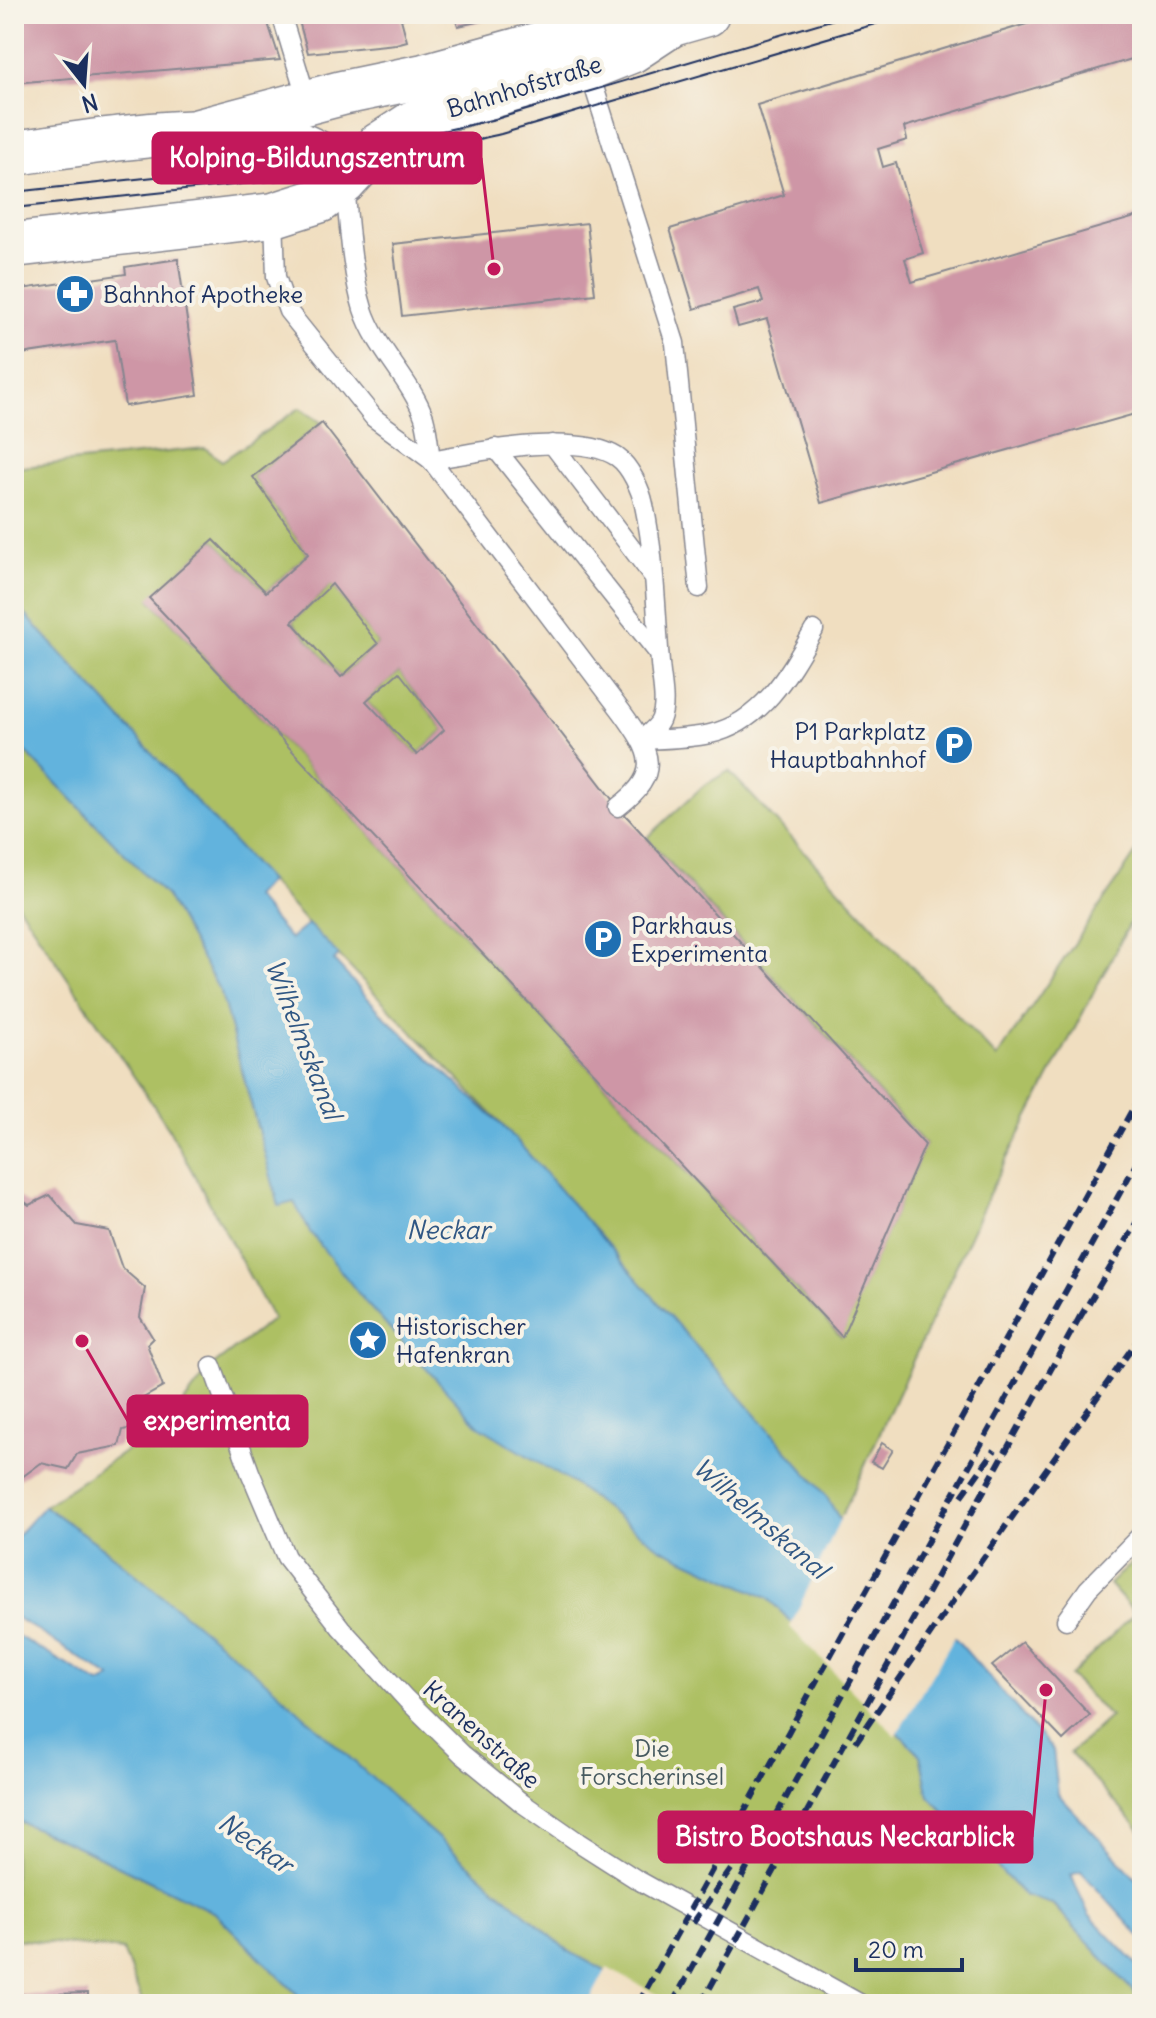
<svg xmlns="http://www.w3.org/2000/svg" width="1156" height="2018" font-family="Delius,sans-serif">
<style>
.green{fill:#adc064;stroke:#647861;stroke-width:2}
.water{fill:#62b3dd;stroke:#3e719e;stroke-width:2}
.pier{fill:#f0dec0}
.building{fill:#ce96a6;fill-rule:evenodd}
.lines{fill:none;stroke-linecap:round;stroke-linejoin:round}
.lane-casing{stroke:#86868f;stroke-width:21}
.secondary-casing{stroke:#86868f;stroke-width:47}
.lane{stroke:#fff;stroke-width:18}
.secondary{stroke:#fff;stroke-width:44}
.tram{stroke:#1b2f5e;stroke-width:2}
.rail{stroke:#1b2f5e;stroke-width:6;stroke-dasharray:12 6;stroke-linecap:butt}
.labels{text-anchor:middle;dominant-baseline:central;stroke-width:8;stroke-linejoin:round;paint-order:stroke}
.street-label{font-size:24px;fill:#1b2f5e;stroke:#f7f3e8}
.poi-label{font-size:24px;fill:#1b2f5e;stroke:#f7f3e8;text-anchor:start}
.park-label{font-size:24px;fill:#475a60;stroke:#f7f3e8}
.water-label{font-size:26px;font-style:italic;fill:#305784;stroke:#f7f3e8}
.leader{fill:none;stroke:#c2185b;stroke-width:3}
.callout-dot{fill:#c2185b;stroke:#f7f3e8;stroke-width:3}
.callout{fill:#c2185b;stroke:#c2185b;stroke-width:3}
.callout-label{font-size:26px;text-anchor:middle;font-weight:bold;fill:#fff}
</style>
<rect width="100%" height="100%" fill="#f7f3e8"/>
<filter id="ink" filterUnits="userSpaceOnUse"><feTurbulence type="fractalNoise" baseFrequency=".0125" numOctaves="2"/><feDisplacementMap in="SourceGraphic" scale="16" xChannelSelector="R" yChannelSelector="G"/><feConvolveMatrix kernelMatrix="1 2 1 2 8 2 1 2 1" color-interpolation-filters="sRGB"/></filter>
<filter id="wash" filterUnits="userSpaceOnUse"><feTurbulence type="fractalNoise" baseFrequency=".006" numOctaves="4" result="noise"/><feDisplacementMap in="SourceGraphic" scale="32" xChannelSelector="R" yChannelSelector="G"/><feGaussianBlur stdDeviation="1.8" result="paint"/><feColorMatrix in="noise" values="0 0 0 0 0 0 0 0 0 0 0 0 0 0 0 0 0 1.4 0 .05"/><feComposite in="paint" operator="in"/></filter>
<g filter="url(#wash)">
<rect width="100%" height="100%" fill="#f0dec0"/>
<g class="green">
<polygon points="300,408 322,423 253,477 308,554 266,592 214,540 150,599 841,1337 925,1144 647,838 703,786 729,771 997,1058 1142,844 1142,900 995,1181 840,1520 825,1494 510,1133 308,924 14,602 14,468 205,448 222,461"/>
<polygon points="332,584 378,644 341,677 292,622"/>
<polygon points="399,672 444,730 417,755 366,701"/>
<polygon points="14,740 166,896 221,993 257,1127 310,1232 572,1483 660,1548 768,1598 920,1755 929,1796 1024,1895 1052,1904 1142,2001 1142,2004 666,2004 568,1951 105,1549 44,1506 169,1422 212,1366 273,1319 168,1127 14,899"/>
<polygon points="1142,1553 1142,1832 1070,1753 1110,1717 1070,1676 1135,1613 1109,1584"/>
<polygon points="14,1819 90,1852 215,1913 307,2004 143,2004 123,1950 14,1939"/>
</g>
<g class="water">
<polygon points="14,602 269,881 254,897 290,939 308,924 339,955 334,961 385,1017 510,1133 825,1494 840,1520 954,1637 1053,1750 1058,1794 1142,1885 1142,1939 1081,1871 1071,1875 1089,1915 1142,1970 1142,2001 1053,1904 1024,1895 929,1796 920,1755 768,1598 660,1548 572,1483 479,1426 367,1304 310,1232 294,1202 279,1206 221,993 166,896 14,740"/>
<polygon points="44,1506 105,1549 275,1689 422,1824 568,1951 666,2004 307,2004 215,1913 90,1852 14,1819 14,1634 100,1684 111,1678 14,1616 14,1539"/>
</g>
<g class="pier">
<polygon points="842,1515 956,1634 896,1736 790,1627"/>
<polygon points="607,1968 668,2000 670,2004 588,2004"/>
</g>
<g id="blocks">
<g class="building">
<polygon points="14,14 265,14 280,60 14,83"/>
<polygon points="297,14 415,14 416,15 401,19 407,41 396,44 308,53"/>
<polygon points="454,14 510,14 510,15 458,26"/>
<polygon points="1060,14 1142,14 1142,56 904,127 907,140 878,149 883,167 896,163 923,253 905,259 912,282 1142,215 1142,412 821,503 767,319 738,327 733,310 763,302 759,289 694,309 670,229 784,195 757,105"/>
<polygon points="587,223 595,294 402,316 393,244"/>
<polygon points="178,259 198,395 125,406 115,340 14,355 14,290 126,274 125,267"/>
<path d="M322,423l296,384 307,338 -83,192 -693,-739 65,-58 52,52 42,-38 -55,-77zM332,584l46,60 -37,33 -49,-55zM399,672l45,58 -27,25 -51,-54z"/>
<polygon points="14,1194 29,1205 50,1195 77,1225 109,1231 122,1268 145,1288 140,1317 153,1338 147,1344 163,1387 143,1398 143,1425 123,1430 119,1446 77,1454 68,1469 41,1463 14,1483"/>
<polygon points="882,1443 893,1450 882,1468 871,1462"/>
<polygon points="1022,1642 1090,1715 1063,1740 992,1666"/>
<polygon points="88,1993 88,2004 14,2004 14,1995"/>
</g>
</g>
</g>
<g filter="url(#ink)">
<use href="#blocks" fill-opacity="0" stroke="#86868f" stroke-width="2"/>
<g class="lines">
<defs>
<g id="lane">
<polyline points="281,14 308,103"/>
<polyline points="588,68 675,343 699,588"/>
<path d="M345,185c4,40 6,85 18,124 13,40 48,71 61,108 4,14 5,29 7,43"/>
<path d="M274,215l2,62 12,34 86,107 57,42 191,252c29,40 41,61 -4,95"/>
<polyline points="552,444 652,575"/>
<polyline points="495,448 659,654"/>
<path d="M431,460c44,-8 147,-29 186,-3 13,9 24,33 27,48 11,51 12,106 16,158 1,17 7,39 1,55 -2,8 -13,16 -20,22"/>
<path d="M641,740c23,-1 47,-1 69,-6 52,-11 80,-62 104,-104"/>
<polyline points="212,1366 250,1472 286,1557 341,1628 406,1699 462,1754 522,1803 578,1842 636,1879 861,2004"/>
<polyline points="1066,1620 1088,1589 1142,1534"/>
</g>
<g id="secondary">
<polyline points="199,131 342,93 424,76 576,34 621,26 672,24 707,14"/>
<path d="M14,153c73,-9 294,-55 330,29"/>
<polyline points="14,245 274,215 321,200 344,182 379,145 413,123 446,109 588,68 631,51 672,24"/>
</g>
</defs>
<use href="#lane" class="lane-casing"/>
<use href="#secondary" class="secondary-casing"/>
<use href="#lane" class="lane"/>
<use href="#secondary" class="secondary"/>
<g class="tram">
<polyline points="14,192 286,163 379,145 496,119 851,14"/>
<path d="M14,208l265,-28c75,-11 149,-29 222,-46l408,-120"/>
</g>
<g class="rail">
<polyline points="1079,1319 1142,1215"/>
<polyline points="962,1496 995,1450"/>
<polyline points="856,1742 969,1578 1142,1334"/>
<polyline points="693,1923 744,1851"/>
<polyline points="638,2004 1142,1092"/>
<polyline points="672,2004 1142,1153"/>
<polyline points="701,2004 1083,1311"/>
</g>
</g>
</g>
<defs>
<symbol id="pharmacy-disc" viewBox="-11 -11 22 22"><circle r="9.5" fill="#1f6fb2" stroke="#f7f3e8"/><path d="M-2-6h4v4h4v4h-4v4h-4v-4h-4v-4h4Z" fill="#fff"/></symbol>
<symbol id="parking-disc" viewBox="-11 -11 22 22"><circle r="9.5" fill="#1f6fb2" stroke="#f7f3e8"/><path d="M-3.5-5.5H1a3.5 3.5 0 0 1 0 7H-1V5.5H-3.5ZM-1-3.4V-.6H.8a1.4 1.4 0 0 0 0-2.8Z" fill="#fff"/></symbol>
<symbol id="sight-disc" viewBox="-11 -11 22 22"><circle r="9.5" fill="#1f6fb2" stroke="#f7f3e8"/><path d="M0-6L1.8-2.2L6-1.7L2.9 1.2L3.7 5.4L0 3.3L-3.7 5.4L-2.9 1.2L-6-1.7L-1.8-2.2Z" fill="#fff"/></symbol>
</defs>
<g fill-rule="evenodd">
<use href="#pharmacy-disc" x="53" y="272" width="44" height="44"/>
<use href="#parking-disc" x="932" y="723" width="44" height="44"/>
<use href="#parking-disc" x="581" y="917" width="44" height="44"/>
<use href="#sight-disc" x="346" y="1318" width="44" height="44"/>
</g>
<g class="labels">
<g class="street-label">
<text transform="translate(524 86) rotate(-17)">Bahnhofstraße</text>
<text transform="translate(482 1734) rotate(42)">Kranenstraße</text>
</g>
<g class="poi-label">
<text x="103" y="294">Bahnhof Apotheke</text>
<text x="926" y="731" text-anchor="end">P1 Parkplatz<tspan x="926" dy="28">Hauptbahnhof</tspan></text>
<text x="631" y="925">Parkhaus<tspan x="631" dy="28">Experimenta</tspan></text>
<text x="396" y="1326">Historischer<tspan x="396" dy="28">Hafenkran</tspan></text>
</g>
<g class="park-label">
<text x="652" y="1748">Die<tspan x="652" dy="28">Forscherinsel</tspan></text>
</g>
<g class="water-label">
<text transform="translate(304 1039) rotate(69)">Wilhelmskanal</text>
<text x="448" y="1229">Neckar</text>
<text transform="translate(761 1518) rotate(41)">Wilhelmskanal</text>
<text transform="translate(256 1843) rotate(35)">Neckar</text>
</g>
</g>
<path class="leader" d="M494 269L481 158M82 1341L128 1421M1046 1690L1032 1837"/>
<g class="callout-dot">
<circle cx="494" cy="269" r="8"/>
<circle cx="82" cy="1341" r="8"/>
<circle cx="1046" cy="1690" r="8"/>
</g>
<g class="callout">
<rect x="153" y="133" width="328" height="50" rx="8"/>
<rect x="128" y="1396" width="179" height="50" rx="8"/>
<rect x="659" y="1812" width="373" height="50" rx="8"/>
</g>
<g class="callout-label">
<text x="317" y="167">Kolping-Bildungszentrum</text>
<text x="217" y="1430">experimenta</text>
<text x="845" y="1846">Bistro Bootshaus Neckarblick</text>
</g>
<rect width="1156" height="2018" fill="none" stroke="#f7f3e8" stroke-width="48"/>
<g transform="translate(84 84) rotate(163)" stroke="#f7f3e8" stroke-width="6" paint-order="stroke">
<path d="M0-6L14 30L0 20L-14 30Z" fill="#1b2f5e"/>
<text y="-12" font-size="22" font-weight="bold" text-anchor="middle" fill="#1b2f5e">N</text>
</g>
<path d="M856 1958v12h106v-12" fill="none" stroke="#1b2f5e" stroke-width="4"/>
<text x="868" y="1958" font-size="24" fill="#1b2f5e" stroke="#f7f3e8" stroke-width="6" paint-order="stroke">20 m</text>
</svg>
